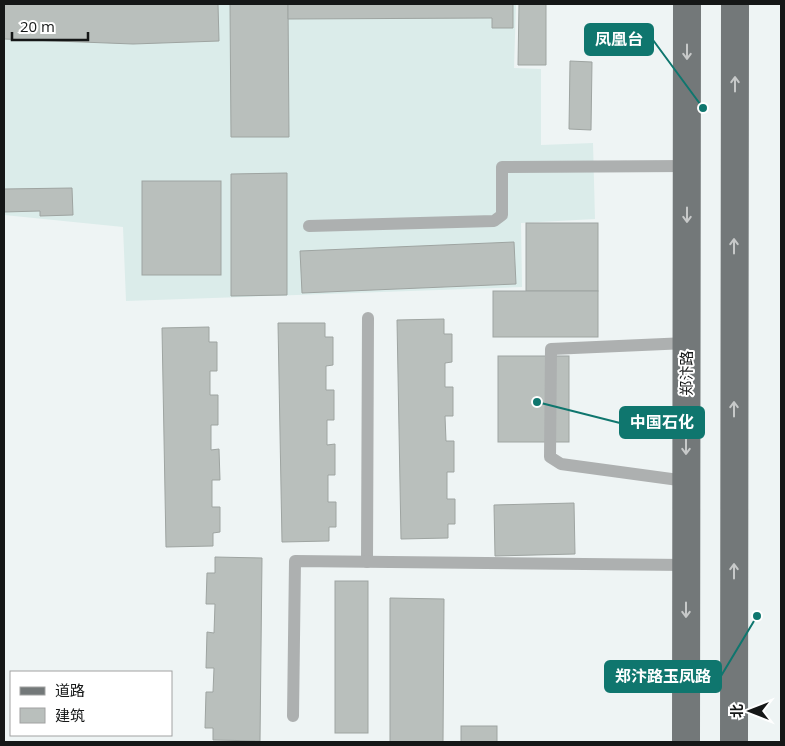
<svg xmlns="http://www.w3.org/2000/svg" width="785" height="746" font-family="'Open Sans','Noto Sans SC',sans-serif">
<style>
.built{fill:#dbecea}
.building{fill:#b9bfbc;stroke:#9ea4a1}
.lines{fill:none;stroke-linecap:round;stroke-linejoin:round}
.service{stroke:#adb0b0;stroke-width:12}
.primary{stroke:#737879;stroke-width:28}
.oneway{stroke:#c7c9c9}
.labels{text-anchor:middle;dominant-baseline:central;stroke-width:4;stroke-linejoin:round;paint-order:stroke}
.street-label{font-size:15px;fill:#151717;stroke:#fff}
.leader{fill:none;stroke:#0f766e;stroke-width:2}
.callout-dot{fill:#0f766e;stroke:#fff;stroke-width:2}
.callout{fill:#0f766e;stroke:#0f766e;stroke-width:2}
.callout-label{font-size:16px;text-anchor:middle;font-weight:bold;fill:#fff}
</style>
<rect width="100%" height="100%" fill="#eef4f4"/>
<polygon class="built" points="4,4 516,4 514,68 541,69 541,145 593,143 595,219 521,223 522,287 126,301 123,227 4,215"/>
<g class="building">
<polygon points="4,4 218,4 219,41 133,44 4,39"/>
<polygon points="230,4 288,4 289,137 231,137"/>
<polygon points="288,4 513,4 513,28 492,28 492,18 288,19"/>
<polygon points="519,4 546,4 546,65 518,65"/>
<polygon points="570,61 592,62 591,130 569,129"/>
<polygon points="287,173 287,295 231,296 231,174"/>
<rect x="142" y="181" width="79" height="94"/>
<polygon points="72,188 73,215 40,216 40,211 4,212 4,189"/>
<rect x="526" y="223" width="72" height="68"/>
<polygon points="514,242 516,284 302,293 300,251"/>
<rect x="493" y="291" width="105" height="46"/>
<polygon points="444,319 444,334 452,334 452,362 445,363 445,387 453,387 453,416 445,416 446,441 454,441 454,472 447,472 447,499 455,499 455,524 448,524 448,538 401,539 397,320"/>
<polygon points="278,323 325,323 325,337 333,337 333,365 326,366 326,390 334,390 334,420 327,420 327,445 335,444 335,475 328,475 328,502 336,502 336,527 329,527 329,541 282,542"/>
<polygon points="209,327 209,342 217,342 217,371 210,371 210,395 218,395 218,425 211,425 211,450 219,449 220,480 212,480 212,507 220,507 220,532 213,533 213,546 166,547 162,328"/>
<rect x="498" y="356" width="71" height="86"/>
<polygon points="574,503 575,554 495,556 494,505"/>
<polygon points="215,557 262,558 260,741 213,740 213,728 205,728 206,692 213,692 214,668 206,668 207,632 214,633 215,604 206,604 207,573 215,573"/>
<rect x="335" y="581" width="33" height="152"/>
<polygon points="390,598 444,599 443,742 390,742"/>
<rect x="461" y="726" width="36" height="16"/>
</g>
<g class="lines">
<g class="service">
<polyline points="309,226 494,221 502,215 502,167 687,166"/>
<polyline points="686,481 561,464 550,457 551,349 687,343"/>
<polyline points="367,562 368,318"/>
<polyline points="293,716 295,561 686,565"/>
</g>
<g class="primary">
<polyline points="686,742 687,4"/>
<polyline points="734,742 735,4"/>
</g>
</g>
<defs><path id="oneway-shaft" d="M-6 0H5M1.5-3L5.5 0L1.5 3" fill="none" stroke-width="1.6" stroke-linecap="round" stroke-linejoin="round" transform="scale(1.25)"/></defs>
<g class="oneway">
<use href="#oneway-shaft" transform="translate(687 52) rotate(90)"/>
<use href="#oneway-shaft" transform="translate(735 84) rotate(-90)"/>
<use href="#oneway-shaft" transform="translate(687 215) rotate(90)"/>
<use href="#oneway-shaft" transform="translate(734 246) rotate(-90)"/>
<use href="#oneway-shaft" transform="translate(734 409) rotate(-90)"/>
<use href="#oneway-shaft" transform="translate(686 447) rotate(90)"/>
<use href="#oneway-shaft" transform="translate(734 571) rotate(-90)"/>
<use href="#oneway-shaft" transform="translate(686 610) rotate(90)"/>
</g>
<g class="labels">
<g class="street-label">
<text transform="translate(686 373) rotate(-90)">郑汴路</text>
</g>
</g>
<path class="leader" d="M703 108L653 40M537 402L620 423M757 616L721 676"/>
<g class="callout-dot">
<circle cx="703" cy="108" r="5"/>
<circle cx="537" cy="402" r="5"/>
<circle cx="757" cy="616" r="5"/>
</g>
<g class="callout">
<rect x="585" y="24" width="68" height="31" rx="5"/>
<rect x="620" y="407" width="84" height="31" rx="5"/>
<rect x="605" y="661" width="116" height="31" rx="5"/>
</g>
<g class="callout-label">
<text x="619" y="45">凤凰台</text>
<text x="662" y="428">中国石化</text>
<text x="663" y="682">郑汴路玉凤路</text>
</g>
<rect width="785" height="746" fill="none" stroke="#151717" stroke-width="10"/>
<rect x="10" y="671" width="162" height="65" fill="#ffffff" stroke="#a1a2a2"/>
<rect x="20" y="687" width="25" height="8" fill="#737879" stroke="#a1a2a2"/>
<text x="55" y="696" font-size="15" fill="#151717">道路</text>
<rect x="20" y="708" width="25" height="15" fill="#b9bfbc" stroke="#a1a2a2"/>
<text x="55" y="721" font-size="15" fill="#151717">建筑</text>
<g transform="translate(750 711) rotate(270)" stroke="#ffffff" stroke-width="4" paint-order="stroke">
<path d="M0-4L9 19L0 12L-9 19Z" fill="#151717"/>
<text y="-8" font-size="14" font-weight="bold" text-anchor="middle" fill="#151717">北</text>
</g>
<path d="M12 32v8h76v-8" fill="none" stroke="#151717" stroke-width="2.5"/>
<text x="20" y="32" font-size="15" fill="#151717" stroke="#ffffff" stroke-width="4" paint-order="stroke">20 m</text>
</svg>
